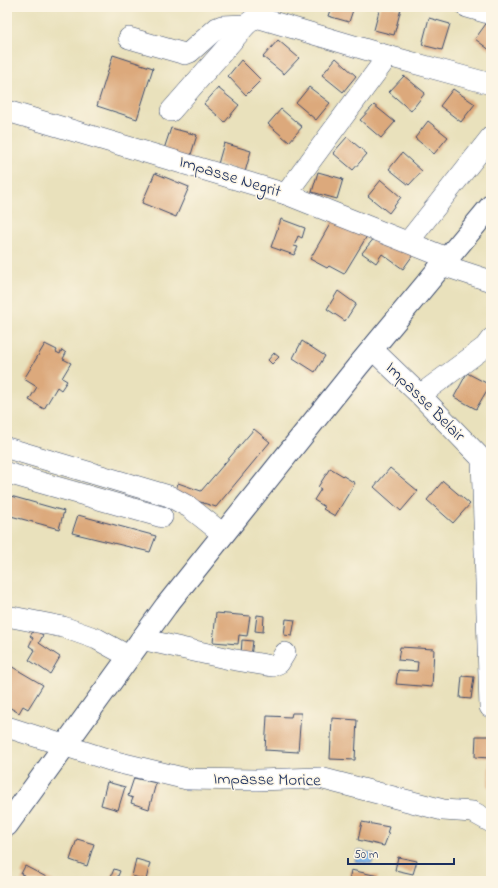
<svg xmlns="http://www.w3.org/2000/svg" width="498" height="888" font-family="'Indie Flower',sans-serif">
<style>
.water{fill:#7cb3eb;stroke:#4c71a4}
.building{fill:#dca97c}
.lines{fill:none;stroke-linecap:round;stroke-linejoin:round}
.minor-casing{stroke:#3a4a6c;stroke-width:22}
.major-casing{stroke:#3a4a6c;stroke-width:24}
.minor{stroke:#fff;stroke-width:21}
.major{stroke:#fff;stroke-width:22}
.labels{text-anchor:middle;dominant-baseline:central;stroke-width:3;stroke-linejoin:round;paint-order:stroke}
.street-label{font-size:17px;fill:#1b2f5e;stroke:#fcf5e5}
</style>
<rect width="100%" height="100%" fill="#fcf5e5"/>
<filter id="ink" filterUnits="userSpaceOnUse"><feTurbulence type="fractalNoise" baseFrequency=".025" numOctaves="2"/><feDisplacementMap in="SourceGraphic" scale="8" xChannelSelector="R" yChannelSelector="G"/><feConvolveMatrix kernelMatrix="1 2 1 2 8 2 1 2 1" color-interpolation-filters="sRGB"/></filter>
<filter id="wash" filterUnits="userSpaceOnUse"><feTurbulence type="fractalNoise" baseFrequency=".012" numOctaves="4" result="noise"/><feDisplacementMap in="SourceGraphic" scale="16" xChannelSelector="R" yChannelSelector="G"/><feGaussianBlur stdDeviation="0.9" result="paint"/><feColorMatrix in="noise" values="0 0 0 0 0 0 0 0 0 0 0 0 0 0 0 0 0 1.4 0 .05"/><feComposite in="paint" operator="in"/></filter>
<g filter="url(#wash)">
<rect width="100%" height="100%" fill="#e9e1bc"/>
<polygon class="water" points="358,850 374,854 372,864 355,861"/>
<g id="blocks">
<g class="building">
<polygon points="331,7 354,7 349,22 328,16"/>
<polygon points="380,7 393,7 401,9 394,35 374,30"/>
<polygon points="429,18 450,24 442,50 422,45"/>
<polygon points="488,21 491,24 491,51 475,39"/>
<polygon points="278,40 299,58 284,74 263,57"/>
<polygon points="113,55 153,68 137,119 97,106"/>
<polygon points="336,58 356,76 343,92 322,75"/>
<polygon points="241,60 261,80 246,95 228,76"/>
<polygon points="404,76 425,93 411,111 389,92"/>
<polygon points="309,87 330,103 316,120 296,103"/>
<polygon points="218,88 239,105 225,122 204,104"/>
<polygon points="453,89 475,104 461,122 440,106"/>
<polygon points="374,105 395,122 381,138 360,120"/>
<polygon points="281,109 302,127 289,142 268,124"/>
<polygon points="428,121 448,137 434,154 415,138"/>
<polygon points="171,128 197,135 189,161 164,149"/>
<polygon points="347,137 367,154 353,170 333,153"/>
<polygon points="224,143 251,151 245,172 218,164"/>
<polygon points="402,153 422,171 409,185 389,169"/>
<polygon points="318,172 343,179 337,199 312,192"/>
<polygon points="155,173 189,187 176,217 142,203"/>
<polygon points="381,180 401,197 389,213 368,196"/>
<polygon points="281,219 305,228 302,238 298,236 294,246 298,247 294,255 271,247"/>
<polygon points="333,219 367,236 344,274 329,266 327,268 310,259"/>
<polygon points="375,237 388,246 391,241 413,255 403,269 382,254 376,263 362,253"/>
<polygon points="338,291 356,304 345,321 327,309"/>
<polygon points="302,341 325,356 315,372 293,358"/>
<polygon points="45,344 57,350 56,352 60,354 62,350 66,353 63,359 71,363 62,378 67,381 61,390 57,387 44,409 29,400 37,387 24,379"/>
<polygon points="274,353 279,357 272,364 268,360"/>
<polygon points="467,373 490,385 476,409 454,397"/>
<polygon points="254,429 270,442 216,507 175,494 178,483 201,491"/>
<polygon points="330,468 355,483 335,516 323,509 325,507 314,500 321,489 318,487"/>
<polygon points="390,468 418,491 401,511 374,487"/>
<polygon points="443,481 470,504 453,523 427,500"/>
<polygon points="7,495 64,511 59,529 7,515"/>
<polygon points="78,515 156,536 150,552 72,533"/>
<polygon points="216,613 250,616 247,636 239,635 238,644 213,642"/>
<polygon points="257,615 264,616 263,632 255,631"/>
<polygon points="286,619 295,620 292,636 284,635"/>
<polygon points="34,630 43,635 39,643 60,657 50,674 29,660 35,650 29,646 33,638 30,636"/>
<polygon points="242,640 253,641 251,656 241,655"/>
<polygon points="400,647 434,649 432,687 396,684 398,670 417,671 418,662 398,660"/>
<polygon points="9,665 43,685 28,709 23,706 19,713 7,706 7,684 8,682 7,681 7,668"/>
<polygon points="462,676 474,677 471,699 460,698"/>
<polygon points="292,713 301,713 298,752 265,750 267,716 291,717"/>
<polygon points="332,718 357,720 355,760 330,759"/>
<polygon points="476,736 491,736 491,788 488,787 489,758 475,757"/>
<polygon points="134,778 156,783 149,809 131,803 133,798 128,796"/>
<polygon points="107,782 125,787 118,810 101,805"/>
<polygon points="362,822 389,827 387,833 389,833 384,846 358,840"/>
<polygon points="77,839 94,844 87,866 70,860"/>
<polygon points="398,857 417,861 413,874 395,870"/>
<polygon points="136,859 150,863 146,880 132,876"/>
<polygon points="25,866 54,881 21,881 24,875 21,874"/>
<polygon points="114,869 120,871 116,881 110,879"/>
<polygon points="351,870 378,876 377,881 349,881"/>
</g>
</g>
</g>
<g filter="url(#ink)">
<use href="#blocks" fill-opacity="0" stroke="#3a4a6c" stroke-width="1"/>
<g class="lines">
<defs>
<g id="minor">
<polyline points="467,7 491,14"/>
<polyline points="129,38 185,54 190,52 217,28 222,26 246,25"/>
<polyline points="7,111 286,194 447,258"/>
<polyline points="171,111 246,25 256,17 388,56 491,84"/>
<polyline points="286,194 388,56"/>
<polyline points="408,242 491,137"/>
<polyline points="442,265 491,281"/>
<polyline points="372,349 420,395 482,459 488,470"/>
<polyline points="420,395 485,347 491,339"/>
<polyline points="7,448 169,496 189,507 223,534"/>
<polyline points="482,459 490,707"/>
<polyline points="7,473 162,517"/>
<polyline points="7,616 63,627 97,639 128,656"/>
<polyline points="141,639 230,659 272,666 279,663 285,653"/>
<polyline points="7,727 116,762 187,779 257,780 320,778 443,810 473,812 491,822"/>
</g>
<polyline id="major" points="7,825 166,606 358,366 491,206"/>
</defs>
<use href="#minor" class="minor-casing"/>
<use href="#major" class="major-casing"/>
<use href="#minor" class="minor"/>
<use href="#major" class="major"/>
</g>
</g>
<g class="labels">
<g class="street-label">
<text transform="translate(230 177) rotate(17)">Impasse Negrit</text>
<text transform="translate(425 402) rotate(45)">Impasse Belair</text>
<text transform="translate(267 780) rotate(1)">Impasse Morice</text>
</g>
</g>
<rect width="498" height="888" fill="none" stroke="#fcf5e5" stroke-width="24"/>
<path d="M348 858v6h106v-6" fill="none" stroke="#1b2f5e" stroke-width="2"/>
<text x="354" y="858" font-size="12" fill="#1b2f5e" stroke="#fcf5e5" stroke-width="3" paint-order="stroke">50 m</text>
</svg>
